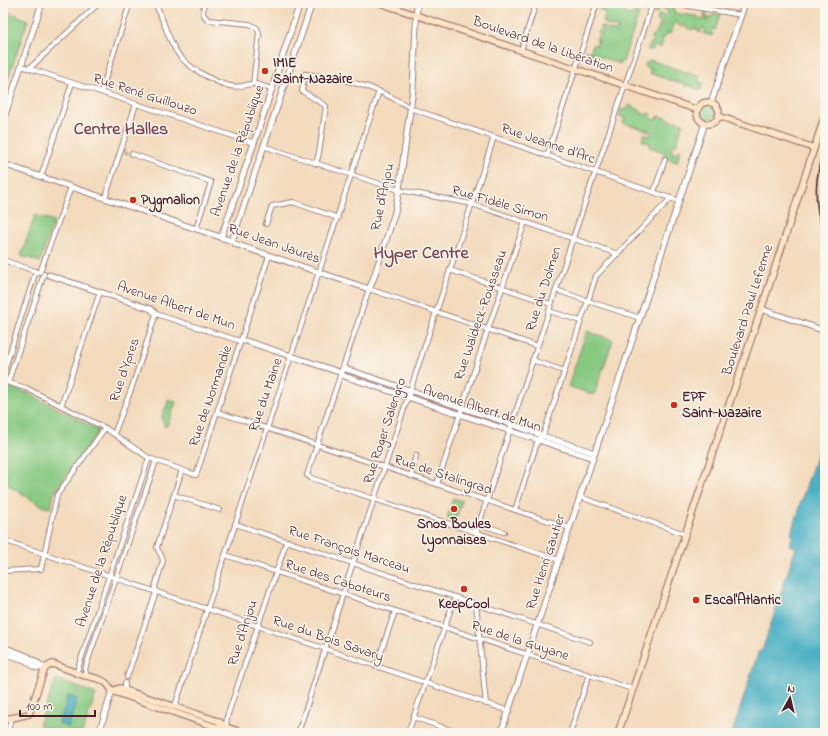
<svg xmlns="http://www.w3.org/2000/svg" width="828" height="736" font-family="'Indie Flower',sans-serif">
<style>
.green{fill:#88c982;stroke:#697456}
.water{fill:#44aec2;stroke:#476676}
.lines{fill:none;stroke-linecap:round;stroke-linejoin:round}
.minor-tunnel{stroke:#d1b59f;stroke-width:4;stroke-dasharray:4 2;stroke-linecap:butt}
.minor-casing{stroke:#9e7c74;stroke-width:6}
.tertiary-casing{stroke:#9e7c74;stroke-width:7}
.secondary-casing{stroke:#9e7c74;stroke-width:8}
.minor{stroke:#fff;stroke-width:4}
.tertiary{stroke:#fff;stroke-width:5}
.secondary{stroke:#ffe4c6;stroke-width:5.5}
.rail{stroke:#4a1f2b;stroke-width:1.5}
.poi-dot{fill:#c8321e;stroke:#fbf7ec;stroke-width:1.5}
.labels{text-anchor:middle;dominant-baseline:central;stroke-width:3;stroke-linejoin:round;paint-order:stroke}
.street-label{font-size:14px;fill:#4a1f2b;stroke:#fbf7ec}
.poi-label{font-size:14px;font-weight:bold;fill:#4a1f2b;stroke:#fbf7ec;text-anchor:start}
.district-label{font-size:18px;font-weight:bold;fill:#7d4659;stroke:#fbf7ec}
</style>
<rect width="100%" height="100%" fill="#fbf7ec"/>
<filter id="ink" filterUnits="userSpaceOnUse"><feTurbulence type="fractalNoise" baseFrequency=".025" numOctaves="2"/><feDisplacementMap in="SourceGraphic" scale="8" xChannelSelector="R" yChannelSelector="G"/><feConvolveMatrix kernelMatrix="1 2 1 2 8 2 1 2 1" color-interpolation-filters="sRGB"/></filter>
<filter id="wash" filterUnits="userSpaceOnUse"><feTurbulence type="fractalNoise" baseFrequency=".012" numOctaves="4" result="noise"/><feDisplacementMap in="SourceGraphic" scale="16" xChannelSelector="R" yChannelSelector="G"/><feGaussianBlur stdDeviation="0.9" result="paint"/><feColorMatrix in="noise" values="0 0 0 0 0 0 0 0 0 0 0 0 0 0 0 0 0 1.4 0 .05"/><feComposite in="paint" operator="in"/></filter>
<g filter="url(#wash)">
<rect width="100%" height="100%" fill="#f3dabc"/>
<g class="green">
<polygon points="3,3 9,3 6,11 28,20 3,94"/>
<polygon points="608,3 616,3 625,5 624,12 626,14 630,15 635,12 639,13 623,62 621,61 620,64 585,51 590,52 593,44 597,45 598,42 600,42 596,41 598,35 600,36 601,34 598,33 600,30 602,30 602,29 600,28 600,26 616,32 617,28 603,23 605,12 599,10 600,8 605,10"/>
<polygon points="658,4 675,7 674,13 696,16 699,17 699,19 703,20 705,12 707,12 706,21 707,22 708,17 712,18 713,13 720,14 715,30 712,29 711,33 713,34 712,36 704,34 705,28 702,28 701,33 697,31 697,29 693,28 692,30 685,27 686,25 684,24 683,27 678,25 678,23 675,22 670,34 666,33 664,38 662,38 661,40 663,41 661,48 654,46 653,50 647,50 653,40 651,39 652,34 655,35 660,24 664,26 665,24 657,21 659,14 666,16 668,11 660,7 657,13 654,12 656,5"/>
<polygon points="650,60 686,72 686,73 688,74 688,73 700,77 698,81 704,83 701,90 688,85 687,87 684,86 685,83 679,82 678,83 649,73 651,69 644,67 646,62 649,63"/>
<polygon points="628,105 640,110 640,112 647,115 648,113 651,114 650,117 656,120 658,116 664,118 664,117 670,119 670,120 683,123 676,145 674,144 671,152 678,153 680,149 681,149 677,162 663,158 665,152 649,147 650,143 642,141 644,134 651,136 652,133 647,131 648,129 646,128 646,130 623,123 625,118 619,116 621,109 626,111"/>
<circle cx="708" cy="113" r="8"/>
<polygon points="35,215 54,221 40,262 21,256"/>
<polygon points="587,331 613,340 594,395 568,386"/>
<polygon points="10,387 28,393 97,429 98,432 54,493 51,508 44,507 3,482 3,401 7,389"/>
<path d="M168,400l5,2 2,-1 1,2c-4,7 -5,16 -9,23l-2,1 -3,-7v-5l5,-10z"/>
<polygon points="453,498 462,501 455,521 447,518"/>
<polygon points="56,679 96,694 82,733 61,733 39,725"/>
</g>
<g class="water">
<polygon points="825,429 825,733 732,733 759,650 762,651 796,547 789,545 793,535 791,534 796,515 798,515 799,508"/>
<polygon points="68,696 77,699 68,727 59,724"/>
</g>
</g>
<g filter="url(#ink)">
<g class="lines">
<polyline class="minor-tunnel" points="124,152 132,154"/>
<defs>
<g id="minor">
<path d="M155,3c8,15 12,33 21,48 9,15 37,31 54,35 11,3 17,-3 24,-2 6,0 12,4 18,5"/>
<polyline points="204,3 203,14 208,20 250,24 257,28 259,33 253,84"/>
<polyline points="672,3 741,15"/>
<polyline points="521,50 536,3"/>
<polyline points="21,66 28,68 32,66 99,3"/>
<polyline points="28,68 254,143"/>
<polyline points="101,92 130,3"/>
<polyline points="263,146 399,190 472,204 618,254"/>
<polyline points="132,154 211,182 196,229"/>
<polyline points="547,156 597,3"/>
<path d="M316,164l3,-11 7,-47 -24,-15 3,-17c30,3 59,9 86,23 6,4 13,6 19,11l269,93"/>
<polyline points="41,177 72,83"/>
<polyline points="654,192 665,159"/>
<polyline points="105,198 136,104"/>
<polyline points="266,224 272,206 293,202 338,218"/>
<polyline points="3,260 38,272"/>
<polyline points="450,270 551,304"/>
<polyline points="40,272 71,187"/>
<polyline points="549,311 581,321 588,301 556,290"/>
<polyline points="640,318 588,301 596,276 671,198"/>
<polyline points="537,346 369,289 307,475 311,478 559,560"/>
<polyline points="532,360 564,371"/>
<polyline points="3,374 36,271"/>
<polyline points="3,381 26,388 105,428 149,458 196,475 269,256"/>
<polyline points="8,382 44,274"/>
<polyline points="61,406 100,292"/>
<polyline points="217,412 570,528"/>
<polyline points="114,434 132,387 156,314 240,341"/>
<polyline points="411,476 416,455"/>
<polyline points="437,484 488,329 525,222"/>
<polyline points="174,495 220,510"/>
<polyline points="580,497 685,534"/>
<polyline points="515,510 538,440 543,435 547,424 581,321"/>
<polyline points="235,524 590,642"/>
<polyline points="479,524 504,532"/>
<polyline points="476,533 573,238 653,3"/>
<polyline points="3,540 509,711"/>
<polyline points="225,555 632,689"/>
<polyline points="3,571 41,569 57,495 105,428"/>
<polyline points="476,604 486,704"/>
<polyline points="376,667 395,611"/>
<polyline points="77,671 149,458"/>
<polyline points="86,673 85,669 156,461"/>
<path d="M127,677l29,-85 -1,-5 8,-26c0,-6 -5,-8 -6,-14l25,-77"/>
<polyline points="125,683 125,690"/>
<polyline points="175,706 379,91"/>
<polyline points="413,717 450,730 448,733"/>
<polyline points="226,727 227,717 286,543 288,541"/>
<polyline points="8,733 11,717"/>
<polyline points="298,733 353,563 494,137"/>
<polyline points="408,733 455,597"/>
<polyline points="570,733 589,675"/>
</g>
<g id="tertiary">
<polyline points="711,103 745,3"/>
<polyline points="3,121 42,3"/>
<polyline points="3,164 232,241 235,244 369,289 373,280 395,212 399,190 413,89 417,3"/>
<polyline points="221,238 254,143 300,3"/>
<polyline points="232,241 312,3"/>
<polyline points="49,275 151,309 156,314"/>
<polyline points="761,309 825,331"/>
<polyline points="240,341 246,341 342,373"/>
<polyline points="343,368 511,424 546,437 595,453"/>
<polyline points="341,375 593,458"/>
<polyline points="3,647 27,656 45,668"/>
<polyline points="3,653 25,660 36,668 45,668"/>
<polyline points="99,733 112,691"/>
<polyline points="224,733 226,727"/>
<polyline points="501,733 705,123"/>
</g>
<g id="secondary">
<polyline points="380,3 698,110"/>
<circle cx="708" cy="113" r="11"/>
<polyline points="718,116 814,148"/>
<path d="M45,668l7,-4 4,1 29,11h2c12,3 19,3 25,15l104,36h10"/>
<polyline points="112,691 120,688 125,690 218,721 226,727 244,733"/>
<polyline points="3,720 29,714 45,668"/>
<polyline points="618,733 764,301 825,115"/>
</g>
</defs>
<use href="#minor" class="minor-casing"/>
<use href="#tertiary" class="tertiary-casing"/>
<use href="#secondary" class="secondary-casing"/>
<use href="#minor" class="minor"/>
<use href="#tertiary" class="tertiary"/>
<use href="#secondary" class="secondary"/>
<path class="rail" d="M825,142c-9,32 -14,61 0,93"/>
</g>
</g>
<g class="poi-dot">
<circle cx="265" cy="71" r="4"/>
<circle cx="133" cy="200" r="4"/>
<circle cx="674" cy="405" r="4"/>
<circle cx="454" cy="509" r="4"/>
<circle cx="464" cy="589" r="4"/>
<circle cx="696" cy="600" r="4"/>
</g>
<g class="labels">
<g class="street-label">
<text transform="translate(543 45) rotate(19)">Boulevard de la Libération</text>
<text transform="translate(145 95) rotate(18)">Rue René Guillouzo</text>
<text transform="translate(548 144) rotate(19)">Rue Jeanne d'Arc</text>
<text transform="translate(238 151) rotate(-71)">Avenue de la République</text>
<text transform="translate(383 197) rotate(-78)">Rue d'Anjou</text>
<text transform="translate(500 204) rotate(16)">Rue Fidèle Simon</text>
<text transform="translate(274 244) rotate(19)">Rue Jean Jaurès</text>
<text transform="translate(544 289) rotate(-72)">Rue du Dolmen</text>
<text transform="translate(176 306) rotate(19)">Avenue Albert de Mun</text>
<text transform="translate(748 310) rotate(-72)">Boulevard Paul Leferme</text>
<text transform="translate(481 315) rotate(-71)">Rue Waldeck-Rousseau</text>
<text transform="translate(125 370) rotate(-71)">Rue d'Ypres</text>
<text transform="translate(266 395) rotate(-71)">Rue du Maine</text>
<text transform="translate(211 396) rotate(-71)">Rue de Normandie</text>
<text transform="translate(482 409) rotate(18)">Avenue Albert de Mun</text>
<text transform="translate(385 431) rotate(-72)">Rue Roger Salengro</text>
<text transform="translate(443 475) rotate(18)">Rue de Stalingrad</text>
<text transform="translate(349 550) rotate(18)">Rue François Marceau</text>
<text transform="translate(102 561) rotate(-72)">Avenue de la République</text>
<text transform="translate(546 562) rotate(-72)">Rue Henri Gautier</text>
<text transform="translate(338 581) rotate(18)">Rue des Caboteurs</text>
<text transform="translate(243 633) rotate(-72)">Rue d'Anjou</text>
<text transform="translate(328 639) rotate(19)">Rue du Bois Savary</text>
<text transform="translate(520 641) rotate(18)">Rue de la Guyane</text>
</g>
<g class="poi-label">
<text x="273" y="63">IMIE<tspan x="273" dy="16">Saint-Nazaire</tspan></text>
<text x="141" y="200">Pygmalion</text>
<text x="682" y="397">EPF<tspan x="682" dy="16">Saint-Nazaire</tspan></text>
<text x="454" y="524" text-anchor="middle">Snos Boules<tspan x="454" dy="16">Lyonnaises</tspan></text>
<text x="704" y="600">Escal'Atlantic</text>
<text x="464" y="604" text-anchor="middle">KeepCool</text>
</g>
<g class="district-label">
<text x="121" y="130">Centre Halles</text>
<text x="421" y="254">Hyper Centre</text>
</g>
</g>
<rect width="828" height="736" fill="none" stroke="#fbf7ec" stroke-width="16"/>
<g transform="translate(790 698) rotate(8)" stroke="#fbf7ec" stroke-width="3" paint-order="stroke">
<path d="M0-3L7 15L0 10L-7 15Z" fill="#4a1f2b"/>
<text y="-6" font-size="11" font-weight="bold" text-anchor="middle" fill="#4a1f2b">N</text>
</g>
<path d="M20 710v6h75v-6" fill="none" stroke="#4a1f2b" stroke-width="2"/>
<text x="26" y="710" font-size="12" fill="#4a1f2b" stroke="#fbf7ec" stroke-width="3" paint-order="stroke">100 m</text>
</svg>
